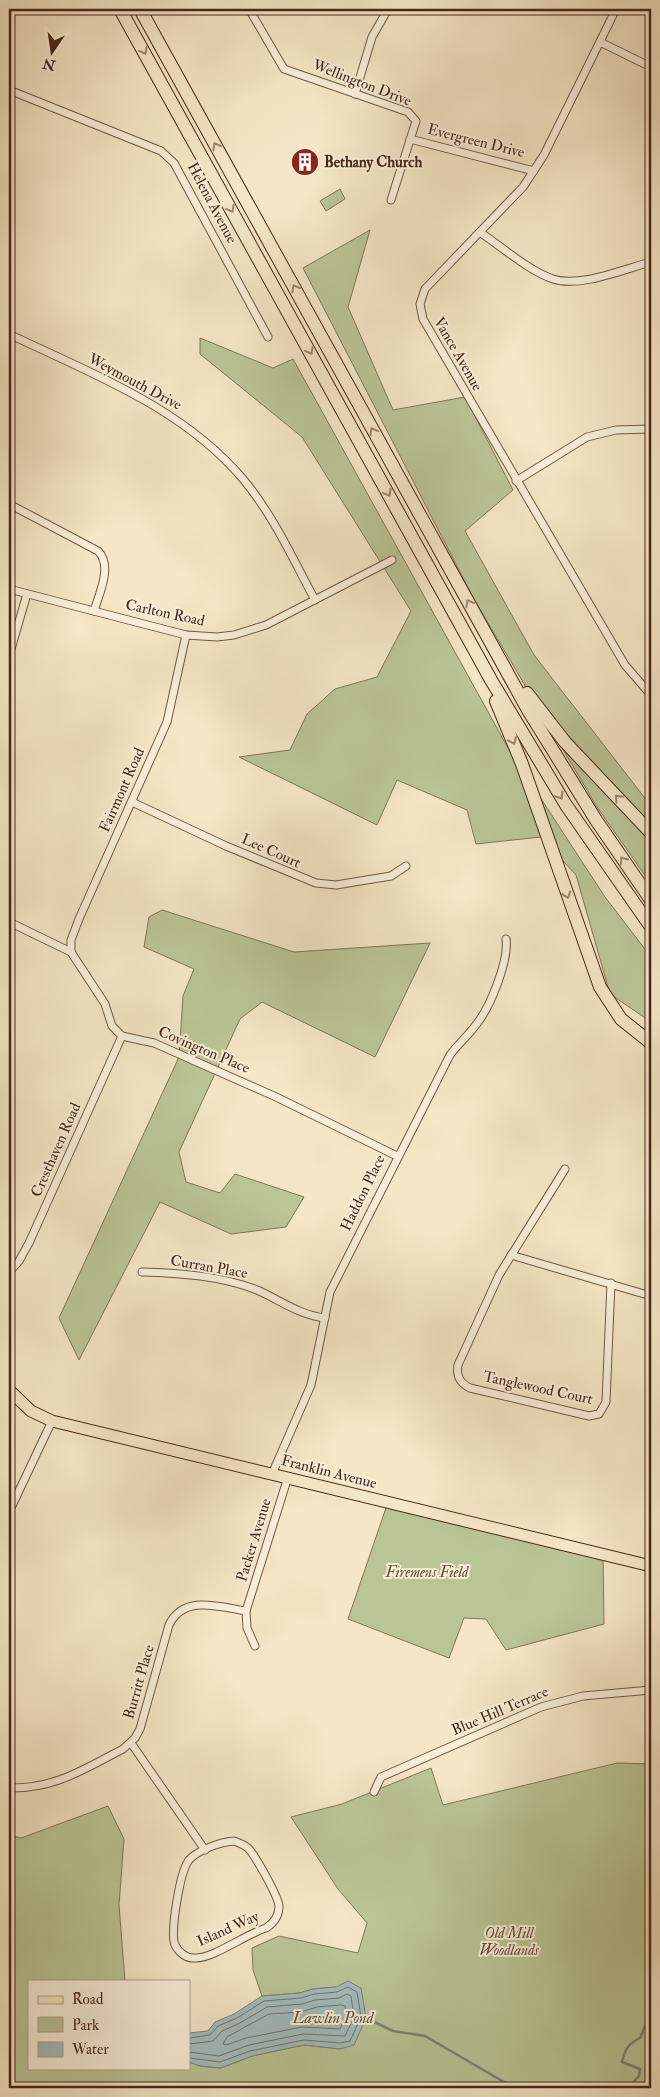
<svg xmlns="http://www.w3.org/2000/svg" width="660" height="2097" font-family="'IM FELL Double Pica',serif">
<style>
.green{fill:#bac596;stroke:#827657}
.water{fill:#a1bdbf;stroke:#7e817c}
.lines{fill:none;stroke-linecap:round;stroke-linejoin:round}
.shore{stroke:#75726c;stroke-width:1}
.stream{stroke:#7e817c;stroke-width:2.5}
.street-casing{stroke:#745644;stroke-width:9}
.primary-casing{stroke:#492618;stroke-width:13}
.highway-casing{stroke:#492618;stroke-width:14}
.street{stroke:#f8efda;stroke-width:7}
.primary{stroke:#f4e6c6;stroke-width:11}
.highway{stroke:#f4e6c6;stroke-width:12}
.oneway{stroke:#9e866f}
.labels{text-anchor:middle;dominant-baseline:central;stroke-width:4;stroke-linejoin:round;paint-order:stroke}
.street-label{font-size:15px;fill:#492618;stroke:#f8efda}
.poi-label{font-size:15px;font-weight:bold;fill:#492618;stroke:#f8efda;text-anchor:start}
.park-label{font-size:15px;font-style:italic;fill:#654e38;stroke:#f8efda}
.water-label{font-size:16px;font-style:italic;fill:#5f4c42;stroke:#f8efda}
</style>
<rect width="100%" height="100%" fill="#f4e6c6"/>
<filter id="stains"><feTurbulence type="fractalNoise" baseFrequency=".004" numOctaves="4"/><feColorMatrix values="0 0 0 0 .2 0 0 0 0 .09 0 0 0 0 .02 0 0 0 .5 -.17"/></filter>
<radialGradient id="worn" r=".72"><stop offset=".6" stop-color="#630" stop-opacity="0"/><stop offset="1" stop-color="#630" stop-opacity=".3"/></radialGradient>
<g class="green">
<polygon points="340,189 345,199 326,211 320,201"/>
<polygon points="370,230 348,307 393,410 465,397 513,490 465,531 534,655 651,806 651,884 597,807 475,601 303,268"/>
<polygon points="200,338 273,368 293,359 508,748 605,897 651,957 651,1022 610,994 576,875 541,837 476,844 467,810 397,780 377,825 239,757 290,750 307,714 335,689 377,677 411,611 302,437 200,354"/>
<polygon points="162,910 294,952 430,943 375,1057 262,1002 240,1019 179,1152 186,1182 220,1193 235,1174 304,1197 286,1227 231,1234 160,1202 79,1360 59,1318 179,1057 183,996 194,969 144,947 149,917"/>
<polygon points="388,1502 603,1554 604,1624 506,1650 486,1619 464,1618 449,1658 348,1619"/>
<polygon points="617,1763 651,1764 651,2088 9,2088 9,2051 12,2045 9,2042 9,1835 21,1838 108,1806 124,1839 119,1905 125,1981 29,1981 29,2068 189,2068 189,2062 200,2066 221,2068 252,2056 304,2045 340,2049 336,1987 313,1989 300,1993 262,1996 253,1970 252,1948 279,1936 358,1953 367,1923 338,1889 291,1817 342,1804 431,1768 443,1805"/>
</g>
<polygon class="water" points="348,1981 361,1988 366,2018 354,2045 340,2049 304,2045 252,2056 221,2068 200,2066 189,2062 189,2033 208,2031 215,2022 234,2014 262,1996 300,1993 313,1989 336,1987"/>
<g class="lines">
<g class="shore">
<polygon points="342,2005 345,2006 346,2016 340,2029 302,2027 246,2038 226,2045 223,2044 227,2037 269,2014 301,2012 317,2007"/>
<polyline points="189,2038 210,2035 218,2026 237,2018 264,2001 301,1998 314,1994 337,1992 348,1987 357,1992 361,2017 350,2041 340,2043 304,2040 250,2051 220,2062 189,2058"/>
<polyline points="189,2044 213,2041 222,2031 240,2023 267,2007 302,2004 315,2000 339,1998 347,1994 351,1996 354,2017 345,2036 303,2034 249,2045 219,2056 189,2052"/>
</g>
<g class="stream">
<polyline points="366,2018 393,2031 425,2036 504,2082 523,2088"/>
<path d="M628,2088l11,-12 1,-7 -18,-7c3,-13 6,-18 18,-24l5,-12 6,-4"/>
</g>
<defs>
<g id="street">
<polyline points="249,9 284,69 408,112 416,121 391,200"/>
<polyline points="616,9 544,155 523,187 425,289 420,304 423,319 625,665 651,695"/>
<polyline points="600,42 651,67"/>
<polyline points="9,90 161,151 174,163 268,337"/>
<polyline points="355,94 372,37 388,9"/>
<polyline points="410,139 534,171"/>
<path d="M481,233c21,14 48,38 72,46 27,9 71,-10 98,-17"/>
<path d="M9,334c83,40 173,73 234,145 30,36 50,80 72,121"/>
<polyline points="516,481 587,437 616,430 651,429"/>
<path d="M9,504l89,47c15,15 1,43 -4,60"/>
<polyline points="9,589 186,635 217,637 234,635 266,625 392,560"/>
<polyline points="9,656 27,594"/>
<polyline points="132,802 226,846 316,883 336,885 391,876 406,866"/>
<polyline points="9,922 71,952 105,1004 112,1026 122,1036 154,1043 274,1096 397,1156"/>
<polyline points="71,952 71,940 79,919 167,722 186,635"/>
<path d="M565,1169l-66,106 -41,90c-2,11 2,18 12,23l119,28 10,-2 7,-12 5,-119"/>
<polyline points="511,1255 651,1296"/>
<polyline points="9,1272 19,1261 29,1243 122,1036"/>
<path d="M142,1272c38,1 80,4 115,18 23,10 42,25 68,28"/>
<path d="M272,1474l39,-89 19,-93 120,-237c9,-12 20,-21 28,-33 13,-17 31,-62 28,-83"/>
<polyline points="9,1512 52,1421"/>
<polyline points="255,1646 247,1628 246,1611 288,1477"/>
<polyline points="131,1743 205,1850"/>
<path d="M9,1788c46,1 75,-19 114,-39l12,-11 5,-9 29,-104c15,-31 50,-18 77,-14"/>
<polyline points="374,1792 381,1777 541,1707 583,1696 651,1690"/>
<path d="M234,1841c5,2 9,3 14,7 7,7 30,48 31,58 0,10 -5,17 -13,22 -20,6 -52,30 -70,30 -9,1 -17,-5 -21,-13 -5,-13 5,-74 14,-85 9,-10 31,-18 45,-19z"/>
</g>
<polyline id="primary" points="9,1390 31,1411 52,1421 651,1566"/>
<g id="highway">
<polyline points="120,9 491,680 566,805 651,927"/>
<polyline points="140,9 528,710 596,820 651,900"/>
<polyline points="527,693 565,742 651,833"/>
<polyline points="496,701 522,764 600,987 621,1019 651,1043"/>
</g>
</defs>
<use href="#street" class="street-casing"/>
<use href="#primary" class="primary-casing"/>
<use href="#highway" class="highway-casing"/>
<use href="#street" class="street"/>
<use href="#primary" class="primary"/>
<use href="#highway" class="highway"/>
</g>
<defs><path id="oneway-chevron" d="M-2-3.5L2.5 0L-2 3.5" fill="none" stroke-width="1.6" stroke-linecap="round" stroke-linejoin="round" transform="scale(1.25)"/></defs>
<g class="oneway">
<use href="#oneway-chevron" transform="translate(144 51) rotate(61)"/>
<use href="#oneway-chevron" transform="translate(216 146) rotate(-119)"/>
<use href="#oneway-chevron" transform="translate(231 209) rotate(61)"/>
<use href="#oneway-chevron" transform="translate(295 288) rotate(-119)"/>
<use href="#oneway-chevron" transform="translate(310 351) rotate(61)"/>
<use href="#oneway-chevron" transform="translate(373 431) rotate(-119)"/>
<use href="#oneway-chevron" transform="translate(388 493) rotate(61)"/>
<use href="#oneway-chevron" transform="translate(469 603) rotate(-119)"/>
<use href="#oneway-chevron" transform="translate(513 741) rotate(68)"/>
<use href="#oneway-chevron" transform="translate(560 796) rotate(58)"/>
<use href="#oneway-chevron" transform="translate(618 798) rotate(-133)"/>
<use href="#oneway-chevron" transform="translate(623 860) rotate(-125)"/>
<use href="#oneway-chevron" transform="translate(567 895) rotate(71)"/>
</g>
<defs>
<symbol id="building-disc" viewBox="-11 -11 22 22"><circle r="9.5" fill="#8f2418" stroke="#f8efda"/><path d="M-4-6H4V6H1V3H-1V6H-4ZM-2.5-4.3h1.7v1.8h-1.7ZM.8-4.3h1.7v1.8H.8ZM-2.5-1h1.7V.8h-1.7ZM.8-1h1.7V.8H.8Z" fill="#fff"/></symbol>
</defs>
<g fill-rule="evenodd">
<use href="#building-disc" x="289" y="146" width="32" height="32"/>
</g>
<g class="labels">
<g class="street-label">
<text transform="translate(362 83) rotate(21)">Wellington Drive</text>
<text transform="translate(476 141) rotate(14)">Evergreen Drive</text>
<text transform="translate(212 203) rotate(62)">Helena Avenue</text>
<text transform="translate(458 354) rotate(60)">Vance Avenue</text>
<text transform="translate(135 382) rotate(28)">Weymouth Drive</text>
<text transform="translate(165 613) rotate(12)">Carlton Road</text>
<text transform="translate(122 790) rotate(-66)">Fairmont Road</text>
<text transform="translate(271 851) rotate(24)">Lee Court</text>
<text transform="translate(204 1050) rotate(23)">Covington Place</text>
<text transform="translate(56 1150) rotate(-66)">Cresthaven Road</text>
<text transform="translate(363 1193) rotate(-64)">Haddon Place</text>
<text transform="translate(209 1267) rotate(10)">Curran Place</text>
<text transform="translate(538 1388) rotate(12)">Tanglewood Court</text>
<text transform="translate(329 1472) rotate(14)">Franklin Avenue</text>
<text transform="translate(254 1540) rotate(-73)">Packer Avenue</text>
<text transform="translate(139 1682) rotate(-74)">Burritt Place</text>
<text transform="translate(500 1711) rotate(-23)">Blue Hill Terrace</text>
<text transform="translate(228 1929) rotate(-24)">Island Way</text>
</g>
<g class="poi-label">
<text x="324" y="162">Bethany Church</text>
</g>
<g class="park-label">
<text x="427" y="1572">Firemens Field</text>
<text x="509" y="1933">Old Mill<tspan x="509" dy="17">Woodlands</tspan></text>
</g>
<g class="water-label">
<text x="333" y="2018">Lawlin Pond</text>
</g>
</g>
<rect width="660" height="2097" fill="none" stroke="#f4e6c6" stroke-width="30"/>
<rect x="10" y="10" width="640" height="2077" fill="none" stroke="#492618" stroke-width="2.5"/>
<rect x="15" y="15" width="630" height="2067" fill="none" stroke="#492618"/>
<rect x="28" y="1980" width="162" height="90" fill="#f8efda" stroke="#b29f8c"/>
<rect x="38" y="1996" width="25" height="8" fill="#f4e6c6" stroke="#b29f8c"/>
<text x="72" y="2004" font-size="15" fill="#492618">Road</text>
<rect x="38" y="2017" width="25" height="15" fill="#bac596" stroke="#b29f8c"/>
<text x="72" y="2030" font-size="15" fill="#492618">Park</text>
<rect x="38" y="2042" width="25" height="15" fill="#a1bdbf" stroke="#b29f8c"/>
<text x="72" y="2054" font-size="15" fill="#492618">Water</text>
<g transform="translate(52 52) rotate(193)" stroke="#f8efda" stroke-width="4" paint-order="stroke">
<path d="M0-4L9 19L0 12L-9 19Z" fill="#492618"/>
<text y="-8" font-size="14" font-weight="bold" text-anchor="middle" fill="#492618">N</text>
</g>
<rect width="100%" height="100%" filter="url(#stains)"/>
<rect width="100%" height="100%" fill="url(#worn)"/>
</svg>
